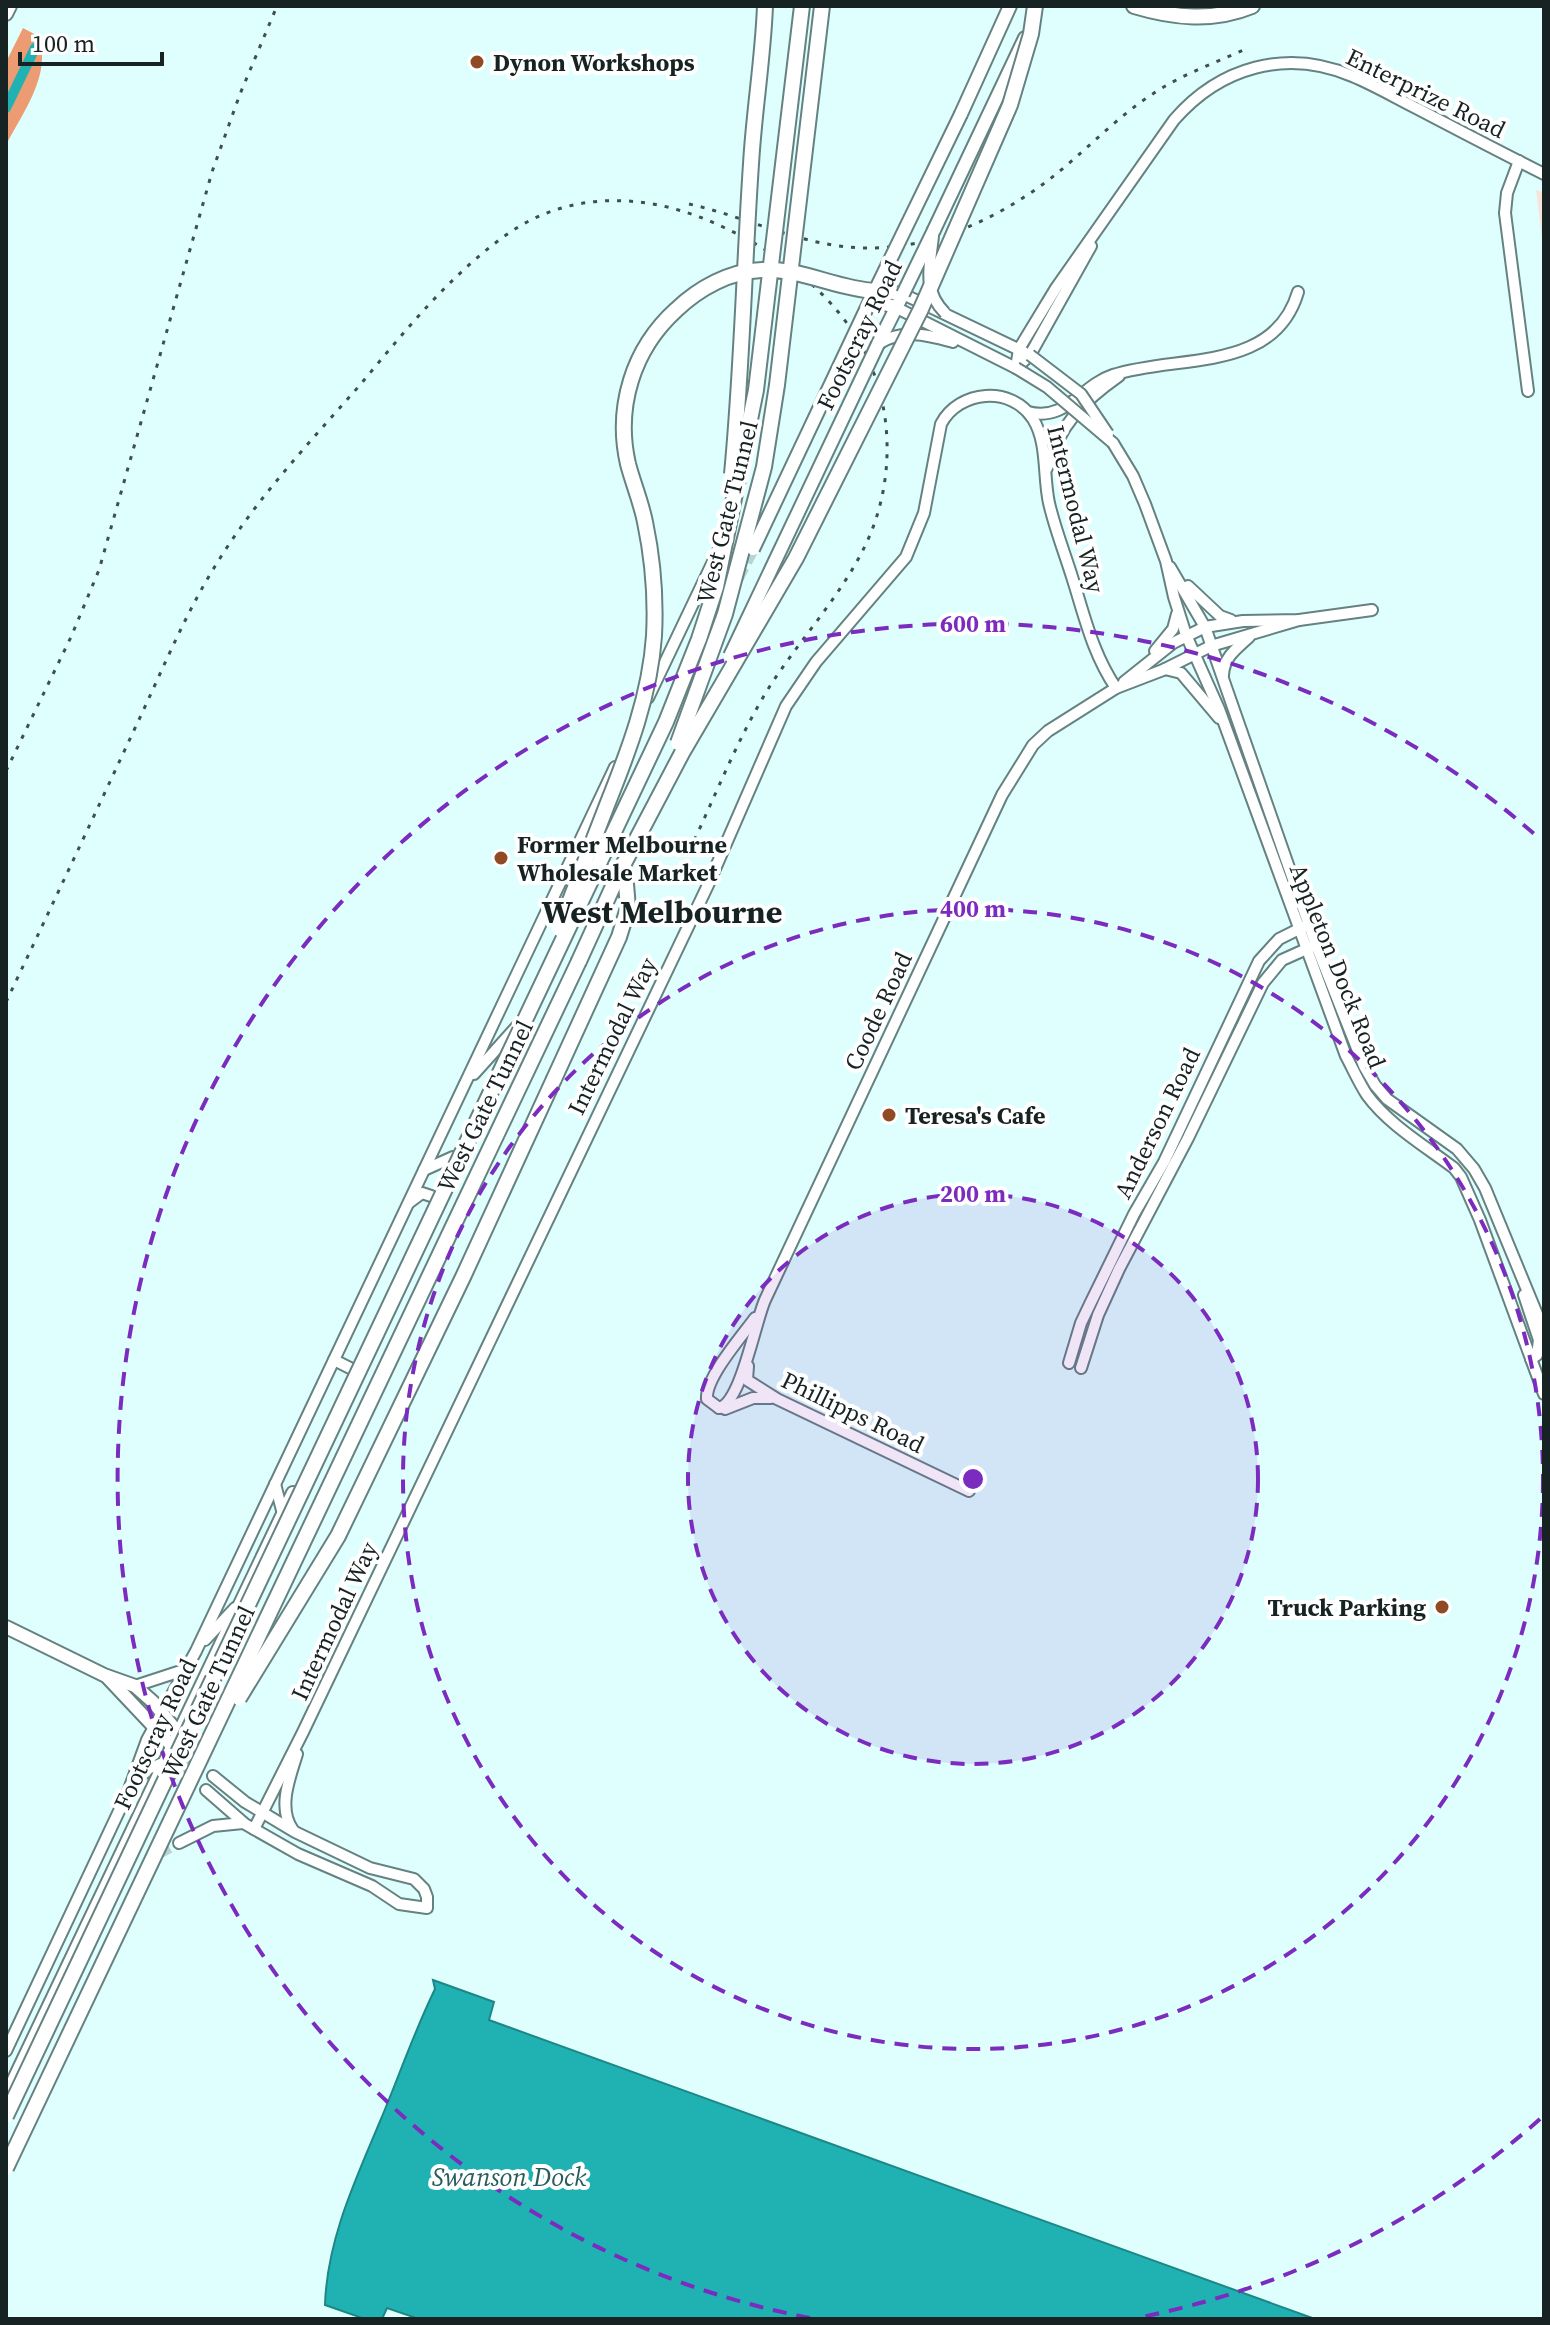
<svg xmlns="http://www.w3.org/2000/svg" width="1550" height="2325" font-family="'Source Serif 4',serif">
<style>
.green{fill:#f7e5dd}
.forest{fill:#ed9b72}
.water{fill:#20b2b2;stroke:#1d8787;stroke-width:2}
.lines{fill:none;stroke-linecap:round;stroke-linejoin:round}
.canal{stroke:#20b2b2;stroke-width:10}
.minor-tunnel{stroke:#b7d3d2;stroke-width:10;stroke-dasharray:10 5;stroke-linecap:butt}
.major-tunnel{stroke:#b7d3d2;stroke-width:12;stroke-dasharray:12 6;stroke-linecap:butt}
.minor-casing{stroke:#658281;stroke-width:14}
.major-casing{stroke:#658281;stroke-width:16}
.highway-casing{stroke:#658281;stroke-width:18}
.minor{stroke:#fff;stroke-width:10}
.major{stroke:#fff;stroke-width:12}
.highway{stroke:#fff;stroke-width:14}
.rail{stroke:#3f4e4e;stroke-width:3;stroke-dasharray:4 8;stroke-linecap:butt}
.minor-bridge-casing{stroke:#658281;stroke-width:14;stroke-linecap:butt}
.major-bridge-casing{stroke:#658281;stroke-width:16;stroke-linecap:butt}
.highway-bridge-casing{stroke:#658281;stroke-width:18;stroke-linecap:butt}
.minor-bridge{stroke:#fff;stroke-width:10}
.major-bridge{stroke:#fff;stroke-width:12}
.highway-bridge{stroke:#fff;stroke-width:14}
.ring{fill:none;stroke:#7b2cbf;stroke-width:4;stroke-dasharray:14 10}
.poi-dot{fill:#914b24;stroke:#fff;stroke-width:3}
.labels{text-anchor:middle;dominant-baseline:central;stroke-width:8;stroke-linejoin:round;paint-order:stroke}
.poi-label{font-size:24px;font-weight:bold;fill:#172323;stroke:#fff;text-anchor:start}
.street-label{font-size:24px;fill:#172323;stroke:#fff}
.water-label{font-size:26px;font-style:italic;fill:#275e5d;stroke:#fff}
.district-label{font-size:32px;font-weight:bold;fill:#172323;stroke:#fff}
.centre{fill:#7b2cbf;stroke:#fff;stroke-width:4}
.ring-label{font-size:24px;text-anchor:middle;font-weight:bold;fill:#7b2cbf;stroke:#fff;stroke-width:8;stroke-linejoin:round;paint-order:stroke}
</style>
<rect width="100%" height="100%" fill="#dffffe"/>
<polygon class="green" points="1536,190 1544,192 1544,254"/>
<path class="forest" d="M23,28l15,8c15,37 -15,76 -32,109v-83z"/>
<path class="water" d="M433,1980l61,22 -5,18 826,299h-896l-32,-11 -5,11h-17l-40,-14c2,-66 31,-126 56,-186 18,-43 33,-87 54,-130z"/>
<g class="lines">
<polyline class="canal" points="6,108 35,48"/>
<polyline class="minor-tunnel" points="161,1853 179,1843"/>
<g class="major-tunnel">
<polyline points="738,578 753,549"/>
<polyline points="691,675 715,627"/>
<polyline points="179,1734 204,1766"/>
<polyline points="173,1747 197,1780"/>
</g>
<defs>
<g id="minor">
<polyline points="1519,161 1507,193 1505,213 1528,391"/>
<polyline points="903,294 1024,352"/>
<polyline points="897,308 1016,368"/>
<path d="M878,344c25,-16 49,-9 75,-2"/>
<path d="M1016,368l3,-19 37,-61 118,-168c46,-53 112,-72 178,-44 22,9 44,22 66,33 42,22 84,44 126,65"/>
<polyline points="1016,368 1030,355 1091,246"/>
<path d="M1028,412c39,10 52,-26 85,-37 63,-21 161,-1 185,-83"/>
<path d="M1113,443l20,33 12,28 21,57 8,36 12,38 33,74 127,347c7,13 13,27 21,39 22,30 58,51 87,73l7,9 19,43 64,174"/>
<path d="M1047,468c13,-43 35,-66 72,-92"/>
<polyline points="1170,567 1205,627 1316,945 1364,1066 1375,1085 1387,1099 1457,1149 1474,1169 1485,1188 1544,1331"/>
<polyline points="1188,586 1220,616 1231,620"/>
<polyline points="1155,651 1173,629 1177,614"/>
<polyline points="1165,669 1181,673 1219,718"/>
<path d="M1223,675c1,-18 13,-26 26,-38"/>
<polyline points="1124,682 1173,643 1205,627 1243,621 1299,620 1372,610"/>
<polyline points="648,698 720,547"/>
<polyline points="474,1074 519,1024"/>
<polyline points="424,1170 453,1157"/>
<polyline points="410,1202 422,1193 434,1197"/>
<polyline points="1524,1295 1539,1340 1537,1355 1531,1359"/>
<polyline points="334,1360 352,1369"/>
<polyline points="1069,1363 1081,1323 1091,1302 1134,1214 1164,1162 1259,961 1279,939 1303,927"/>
<polyline points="748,1366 747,1380 777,1399 969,1491"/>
<polyline points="1081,1368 1098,1315 1119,1269 1188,1138 1263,983 1282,960 1311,947"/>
<path d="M719,1408c22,-5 36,-86 46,-108 78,-169 158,-337 237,-505l31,-50 15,-14 68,-43 47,-18 48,-24 88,-26"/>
<path d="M719,1408l-12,-9c-2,-21 35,-63 48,-81"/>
<polyline points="725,1409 753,1398 771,1398"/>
<polyline points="275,1484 283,1514"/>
<polyline points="205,1640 235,1608"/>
<polyline points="135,1686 187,1669"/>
<polyline points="136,1781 148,1769 165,1762"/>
<polyline points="206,1790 245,1824 298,1854 372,1886 399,1904 427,1908 427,1897 424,1889 414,1879 370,1868 295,1832 245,1802 213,1776"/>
<path d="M254,1829l49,-97 405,-847 78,-179 30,-44 90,-105 18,-44 17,-89c18,-34 70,-39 92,-5 15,24 10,57 16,84 6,26 16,51 24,77 12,38 20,74 43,108"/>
<path d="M293,1830c-16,-22 -3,-53 4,-76"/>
<polyline points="179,1843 213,1826 243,1823"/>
<polyline points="6,2051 128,1792 147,1740 196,1651 615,767"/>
</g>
<g id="major">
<polyline points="6,14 10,6"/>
<polyline points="961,114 1010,6"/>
<polyline points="934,230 1025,38"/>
<polyline points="878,344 903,294 875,291 871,299 897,308"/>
<polyline points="6,1627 104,1675 135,1686 153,1702 179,1734"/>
<polyline points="107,1677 173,1747"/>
<polyline points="8,2092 293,1493"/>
</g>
<g id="highway">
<path d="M1134,6c40,12 79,16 118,0"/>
<polyline points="579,961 620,871"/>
<polyline points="554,1079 619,937 628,908 626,884"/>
</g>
</defs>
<use href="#minor" class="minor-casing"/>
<use href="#major" class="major-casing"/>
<use href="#highway" class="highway-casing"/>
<use href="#minor" class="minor"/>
<use href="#major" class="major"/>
<use href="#highway" class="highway"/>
<g class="rail">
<path d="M689,204c54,12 105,38 159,43 72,7 141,-23 198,-65 37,-28 69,-64 108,-89 29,-19 63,-31 94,-45"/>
<polyline points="6,771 71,637 99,570 212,172 240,94 277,6"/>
<path d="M6,1002c44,-92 87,-184 130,-276 26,-55 49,-112 81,-163 40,-65 93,-121 143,-178 44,-53 89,-109 146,-150 66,-47 146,-42 217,-8 90,42 161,111 164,215 1,35 -6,70 -21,102 -25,52 -65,94 -96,142 -32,51 -54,109 -80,163"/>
</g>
<defs>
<g id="minor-bridge">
<path d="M933,236c-3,30 -11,54 12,77"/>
<polyline points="1030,355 1081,394 1108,434"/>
<polyline points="1016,368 1047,387 1113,443"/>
</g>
<g id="major-bridge">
<polyline points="875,291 961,114"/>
<polyline points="903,294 934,230"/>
<polyline points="753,549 871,299"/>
<polyline points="730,656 878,344"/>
</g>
<g id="highway-bridge">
<path d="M732,474c10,-103 12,-207 19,-310 3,-53 12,-105 14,-158"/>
<polyline points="678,743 725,614 764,467 777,385 822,6"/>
<polyline points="620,871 682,753 796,558 921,309 1010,105 1031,34 1035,6"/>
<path d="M559,929c16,-41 32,-83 48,-124 22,-55 43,-110 47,-169 2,-38 -1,-76 -9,-114 -4,-20 -12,-39 -17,-58 -13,-57 5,-115 48,-154 23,-22 54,-39 86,-40 39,-2 75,19 113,21"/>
<polyline points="239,1698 338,1536 463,1277 554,1079"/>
<polyline points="6,2116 666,722 699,639 716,587 756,390 802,6"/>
<polyline points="6,2168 579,961"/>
</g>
</defs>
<use href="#minor-bridge" class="minor-bridge-casing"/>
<use href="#major-bridge" class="major-bridge-casing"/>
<use href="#highway-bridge" class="highway-bridge-casing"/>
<use href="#minor-bridge" class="minor-bridge"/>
<use href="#major-bridge" class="major-bridge"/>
<use href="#highway-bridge" class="highway-bridge"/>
</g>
<circle cx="973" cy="1479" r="285" fill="#7b2cbf" fill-opacity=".12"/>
<g class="ring">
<circle cx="973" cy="1479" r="285"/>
<circle cx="973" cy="1479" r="570"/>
<path d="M1540 2119A855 855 0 0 1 1136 2318M810 2318A855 855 0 1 1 1540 839"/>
</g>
<g class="poi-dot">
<circle cx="477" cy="62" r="8"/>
<circle cx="501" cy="858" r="8"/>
<circle cx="889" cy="1115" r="8"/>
<circle cx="1442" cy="1607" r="8"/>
</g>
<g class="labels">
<g class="poi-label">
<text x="493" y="62">Dynon Workshops</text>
<text x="517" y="844">Former Melbourne<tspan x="517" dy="28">Wholesale Market</tspan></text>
<text x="905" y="1115">Teresa's Cafe</text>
<text x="1426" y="1607" text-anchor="end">Truck Parking</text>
</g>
<g class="street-label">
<text transform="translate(1426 93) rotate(26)">Enterprize Road</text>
<text transform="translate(859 335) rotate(-64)">Footscray Road</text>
<text transform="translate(1076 509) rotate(76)">Intermodal Way</text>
<text transform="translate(727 512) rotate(-76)">West Gate Tunnel</text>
<text transform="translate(1338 966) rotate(68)">Appleton Dock Road</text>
<text transform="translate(878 1011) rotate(-65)">Coode Road</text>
<text transform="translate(612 1036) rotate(-64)">Intermodal Way</text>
<text transform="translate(485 1106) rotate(-64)">West Gate Tunnel</text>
<text transform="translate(1157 1123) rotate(-64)">Anderson Road</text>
<text transform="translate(853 1412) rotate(26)">Phillipps Road</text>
<text transform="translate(334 1621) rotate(-65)">Intermodal Way</text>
<text transform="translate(208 1692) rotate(-65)">West Gate Tunnel</text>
<text transform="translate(155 1734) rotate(-65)">Footscray Road</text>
</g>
<g class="water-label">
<text x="509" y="2177">Swanson Dock</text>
</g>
<g class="district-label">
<text x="662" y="912">West Melbourne</text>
</g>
</g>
<circle cx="973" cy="1479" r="12" class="centre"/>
<g class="ring-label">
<text x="973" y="632">600 m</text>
<text x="973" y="917">400 m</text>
<text x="973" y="1202">200 m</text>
</g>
<rect width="1550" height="2325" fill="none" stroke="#172323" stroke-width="16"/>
<path d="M20 52v12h142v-12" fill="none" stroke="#172323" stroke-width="4"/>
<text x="32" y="52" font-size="24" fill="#172323" stroke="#ffffff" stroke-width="6" paint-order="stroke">100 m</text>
</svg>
